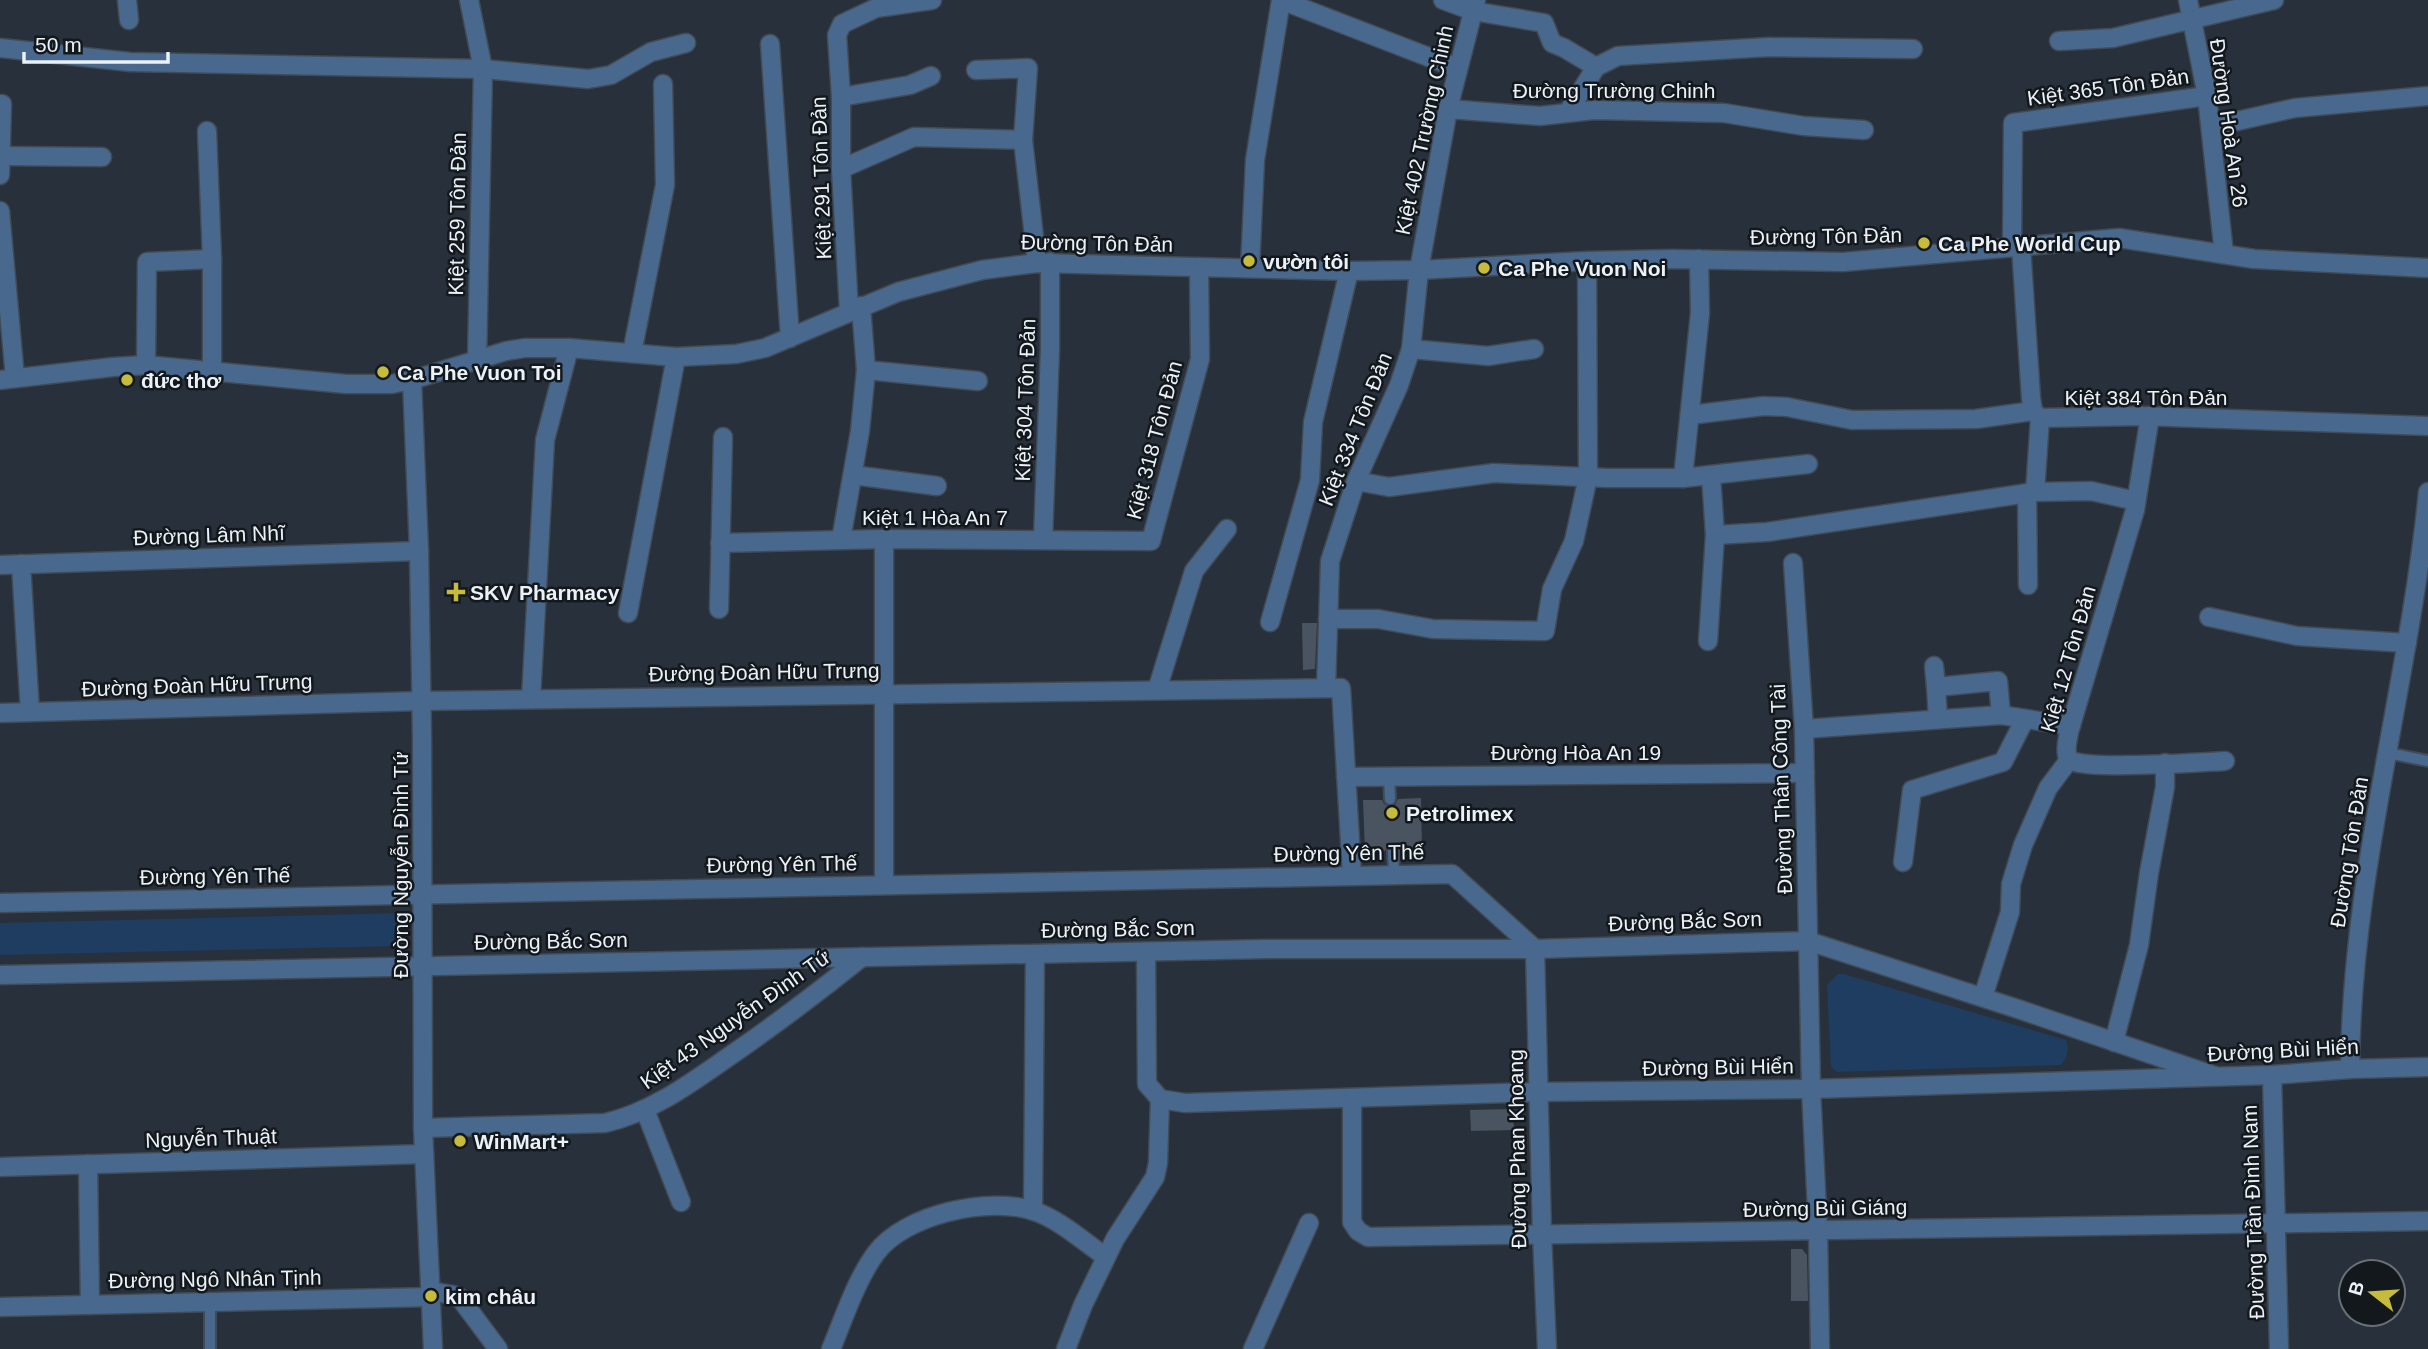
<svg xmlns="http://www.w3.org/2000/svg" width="2428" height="1349" font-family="Helvetica,sans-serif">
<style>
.green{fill:#1f3d60}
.building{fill:#4a5460}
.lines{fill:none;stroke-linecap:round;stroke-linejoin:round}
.service-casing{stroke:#424b55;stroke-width:14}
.minor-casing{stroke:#424b55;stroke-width:21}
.tertiary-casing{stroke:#424b55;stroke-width:21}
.service{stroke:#49688d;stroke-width:10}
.minor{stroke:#49688d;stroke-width:18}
.tertiary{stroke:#49688d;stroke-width:18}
.poi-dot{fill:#c7bb3b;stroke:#13181d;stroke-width:2.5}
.labels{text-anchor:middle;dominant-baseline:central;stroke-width:5;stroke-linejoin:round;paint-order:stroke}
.street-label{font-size:21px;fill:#ebf1f8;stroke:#13181d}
.poi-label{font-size:21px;font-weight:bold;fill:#ebf1f8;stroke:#13181d;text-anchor:start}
</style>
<rect width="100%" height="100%" fill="#27303b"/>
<g class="green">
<polygon points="402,913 402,946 0,955 0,923"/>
<path d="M1838,974h6l222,66c4,10 1,17 -5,25l-224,7 -6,-5 -4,-82z"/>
</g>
<g class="building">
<polygon points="1302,623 1317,623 1315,669 1303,670"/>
<polygon points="1421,798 1422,849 1401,850 1399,846 1393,843 1388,845 1385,851 1365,852 1363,800 1382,800 1384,804 1390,807 1395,805 1398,799"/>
<polygon points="1513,1109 1514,1130 1471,1131 1470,1110"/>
<polygon points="1791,1249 1802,1249 1807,1255 1808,1301 1791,1301"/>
</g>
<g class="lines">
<defs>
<g id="service">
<polyline points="2388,753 2428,761"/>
<polyline points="1389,775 1390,799"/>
<polyline points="1393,851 1394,875"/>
<polyline points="210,1349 210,1302"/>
</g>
<g id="minor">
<polyline points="127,0 129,20"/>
<polyline points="469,0 483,69 477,361"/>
<polyline points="1281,0 1457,68"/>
<polyline points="1443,0 1473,11 1544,23 1552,43 1564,48 1596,67"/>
<polyline points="2188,0 2207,96 2224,254"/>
<polyline points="2059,41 2113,38 2274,0"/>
<polyline points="770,44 790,338"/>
<polyline points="0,48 130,62 483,69 588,79 611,75 651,52 686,43"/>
<polyline points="976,70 1028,68 1023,140 1037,263"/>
<polyline points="841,97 910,85 931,76"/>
<polyline points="1448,109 1540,116 1594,110 1724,113 1804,126 1864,130"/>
<polyline points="1568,112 1596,67 1618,56 1769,47 1913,49"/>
<polyline points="2211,127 2295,108 2428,96"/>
<polyline points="207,131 212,259 212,370"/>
<polyline points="2,156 102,157"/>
<polyline points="841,169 914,137 1023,140"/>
<polyline points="0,175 2,104"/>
<polyline points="0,211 15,378"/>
<polyline points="2021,246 2031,398 2033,411 2040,418 2141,416 2428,426"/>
<polyline points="2012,247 2013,123 2207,96"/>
<polyline points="1250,268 1255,160 1281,0"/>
<polyline points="849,311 841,169 841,97 837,35 842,24 876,8 932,0"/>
<polyline points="1411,349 1488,356 1534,349"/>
<polyline points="632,353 665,185 663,84"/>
<polyline points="146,365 147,262 212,259"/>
<polyline points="866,370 978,381"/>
<polyline points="1690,415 1764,406 1787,407 1852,420 1976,419 2033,411"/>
<path d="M2150,416l-15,94 -66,222c-1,7 -5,20 0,27 8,12 135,3 156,2"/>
<polyline points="853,475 937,486"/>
<polyline points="1683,478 1700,313 1699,259"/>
<polyline points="1356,481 1389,487 1494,473 1607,478 1683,478 1808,464"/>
<polyline points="2035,492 2040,418"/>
<polyline points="2027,493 2028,585"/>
<polyline points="1715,535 1767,532 2035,492 2091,491 2136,501"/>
<polyline points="884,539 884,884"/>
<polyline points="1043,539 1050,349 1050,262"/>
<polyline points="841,540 860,431 866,370 861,306"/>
<polyline points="720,543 884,539 1151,541 1200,359 1199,267"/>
<polyline points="1793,563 1804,729 1811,1089 1818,1230 1820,1349"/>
<polyline points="21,564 30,712"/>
<polyline points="0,565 419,551"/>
<polyline points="719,609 723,437"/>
<polyline points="628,613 676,357"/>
<polyline points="2209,617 2297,636 2407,643"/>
<polyline points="1328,619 1378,619 1433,629 1545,631 1552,589 1574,541 1588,477 1587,261"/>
<polyline points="1270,622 1310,480 1313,422 1349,271"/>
<polyline points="1708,641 1715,535 1711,476"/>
<polyline points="1934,666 1936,687"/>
<polyline points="1326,688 1330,561 1356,481 1399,385 1411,349 1419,270 1448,109 1476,0"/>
<polyline points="1157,690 1194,571 1227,529"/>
<polyline points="531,699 545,440 569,348"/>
<polyline points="0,713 421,701 1341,688 1352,875"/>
<polyline points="1938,719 1936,687 1998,681 2001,715"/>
<polyline points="1804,729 2001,715 2071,726"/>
<polyline points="1346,777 1805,773"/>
<polyline points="1903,862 1912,790 2003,762 2025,719"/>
<polyline points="0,903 1452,874 1535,949"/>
<polyline points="1535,949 1542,1234 1547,1349"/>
<polyline points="1146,952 1147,1084 1160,1099 1185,1103 1538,1092 1811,1089 2272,1075 2350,1069 2428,1067"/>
<polyline points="0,975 1266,949 1535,949 1808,941 2018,1009 2215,1076"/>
<polyline points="1983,997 2010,912 2011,884 2023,845 2048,788 2069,760"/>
<polyline points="2114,1042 2139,945 2149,873 2165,787 2165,763"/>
<path d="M2350,1069c1,-195 59,-384 78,-577"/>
<polyline points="2272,1075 2279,1349"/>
<polyline points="1352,1099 1352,1222 1358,1231 1368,1237 2428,1221"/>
<polyline points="645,1110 681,1202"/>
<path d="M423,1128l182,-5c49,-11 91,-44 132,-72 43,-30 84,-61 125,-94"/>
<polyline points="88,1164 90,1305"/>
<polyline points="0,1167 424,1154"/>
<polyline points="1033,1211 1035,954"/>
<polyline points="430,1291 453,1295 460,1298 498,1349"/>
<polyline points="0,1307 431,1297"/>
<path d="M831,1349c13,-31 25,-69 45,-96 29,-39 113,-57 158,-42 26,9 49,30 72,46"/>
<polyline points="1066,1349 1083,1305 1115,1239 1155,1177 1158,1163 1160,1099"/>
<polyline points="1253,1349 1309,1223"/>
</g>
<g id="tertiary">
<polyline points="0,380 113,367 146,365 346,384 392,384 412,380 506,351 525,348 569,348 676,357 736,354 765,348 898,292 982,270 1037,263 1349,271 1419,270 1587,261 1672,259 1843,262 2119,238 2254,259 2428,268"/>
<polyline points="412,380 419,551 422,739 423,1128 433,1349"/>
</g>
</defs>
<use href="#service" class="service-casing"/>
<use href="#minor" class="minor-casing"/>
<use href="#tertiary" class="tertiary-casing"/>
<use href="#service" class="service"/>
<use href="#minor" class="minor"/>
<use href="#tertiary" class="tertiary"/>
</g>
<g class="poi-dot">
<circle cx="1924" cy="243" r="7"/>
<circle cx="1249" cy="261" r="7"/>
<circle cx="1484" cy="268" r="7"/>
<circle cx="383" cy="372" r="7"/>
<circle cx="127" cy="380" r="7"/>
<path d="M452.5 581.5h7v7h7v7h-7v7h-7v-7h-7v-7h7z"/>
<circle cx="1392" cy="813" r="7"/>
<circle cx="460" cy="1141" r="7"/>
<circle cx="431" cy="1296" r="7"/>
</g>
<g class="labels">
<g class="street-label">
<text transform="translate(2108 87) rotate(-8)">Kiệt 365 Tôn Đản</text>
<text x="1614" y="90">Đường Trường Chinh</text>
<text transform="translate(2229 123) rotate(82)">Đường Hoà An 26</text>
<text transform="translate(1424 130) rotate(-78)">Kiệt 402 Trường Chinh</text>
<text transform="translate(821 178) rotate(-92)">Kiệt 291 Tôn Đản</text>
<text transform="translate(457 214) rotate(-89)">Kiệt 259 Tôn Đản</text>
<text transform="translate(1826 236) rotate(-1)">Đường Tôn Đản</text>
<text transform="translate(1097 243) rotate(1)">Đường Tôn Đản</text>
<text x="2146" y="397">Kiệt 384 Tôn Đản</text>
<text transform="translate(1025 400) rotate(-88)">Kiệt 304 Tôn Đản</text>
<text transform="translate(1355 429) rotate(-68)">Kiệt 334 Tôn Đản</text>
<text transform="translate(1154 440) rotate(-75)">Kiệt 318 Tôn Đản</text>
<text x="935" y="517">Kiệt 1 Hòa An 7</text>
<text transform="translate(209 535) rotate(-2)">Đường Lâm Nhĩ</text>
<text transform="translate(2068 659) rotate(-74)">Kiệt 12 Tôn Đản</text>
<text transform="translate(764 672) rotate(-1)">Đường Đoàn Hữu Trưng</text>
<text transform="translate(197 685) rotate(-2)">Đường Đoàn Hữu Trưng</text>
<text x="1576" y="752">Đường Hòa An 19</text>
<text transform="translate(1781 789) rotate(-92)">Đường Thân Công Tài</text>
<text transform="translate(2349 852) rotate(-81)">Đường Tôn Đản</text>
<text transform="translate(1349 853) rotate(-1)">Đường Yên Thế</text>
<text transform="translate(782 864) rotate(-1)">Đường Yên Thế</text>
<text transform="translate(400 865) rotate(-90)">Đường Nguyễn Đình Tứ</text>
<text transform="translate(215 876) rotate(-1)">Đường Yên Thế</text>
<text transform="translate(1685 921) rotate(-2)">Đường Bắc Sơn</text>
<text transform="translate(1118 929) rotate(-1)">Đường Bắc Sơn</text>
<text transform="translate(551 941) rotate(-1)">Đường Bắc Sơn</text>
<text transform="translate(735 1019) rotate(-35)">Kiệt 43 Nguyễn Đình Tứ</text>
<text transform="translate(2283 1050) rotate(-3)">Đường Bùi Hiển</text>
<text transform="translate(1718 1067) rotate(-1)">Đường Bùi Hiển</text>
<text transform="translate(211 1138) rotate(-2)">Nguyễn Thuật</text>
<text transform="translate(1517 1149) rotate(-91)">Đường Phan Khoang</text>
<text transform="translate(1825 1208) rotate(-1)">Đường Bùi Giáng</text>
<text transform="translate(2253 1212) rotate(-92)">Đường Trần Đình Nam</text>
<text transform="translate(215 1279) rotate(-1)">Đường Ngô Nhân Tịnh</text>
</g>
<g class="poi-label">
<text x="1938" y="243">Ca Phe World Cup</text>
<text x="1263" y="261">vườn tôi</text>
<text x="1498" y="268">Ca Phe Vuon Noi</text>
<text x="397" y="372">Ca Phe Vuon Toi</text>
<text x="141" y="380">đức thơ</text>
<text x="470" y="592">SKV Pharmacy</text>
<text x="1406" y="813">Petrolimex</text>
<text x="474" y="1141">WinMart+</text>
<text x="445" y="1296">kim châu</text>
</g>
</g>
<g transform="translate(2372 1293) rotate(287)"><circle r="33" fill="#13181d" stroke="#696f75" stroke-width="2"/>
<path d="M0-5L12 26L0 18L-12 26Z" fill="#c7bb3b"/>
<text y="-10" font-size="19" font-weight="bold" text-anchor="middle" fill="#ebf1f8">B</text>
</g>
<path d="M24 52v10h144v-10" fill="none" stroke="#ebf1f8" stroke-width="3.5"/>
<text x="35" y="52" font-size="21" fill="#ebf1f8" stroke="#13181d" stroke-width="5" paint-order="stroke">50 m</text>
</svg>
